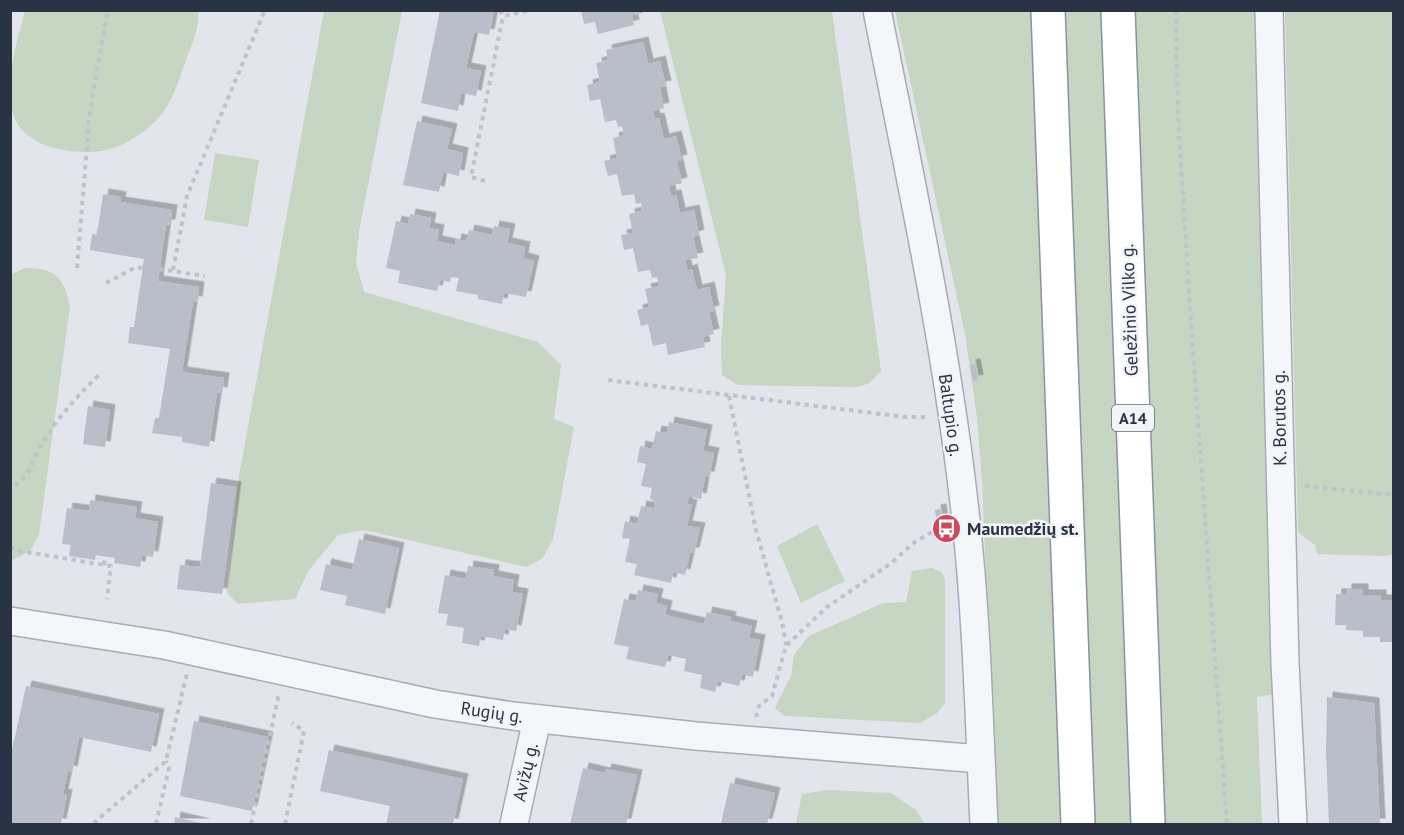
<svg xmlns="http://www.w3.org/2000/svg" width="1404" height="835" font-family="'PT Sans',sans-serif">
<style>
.green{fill:#c7d5c3}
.building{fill:#b9bec8;filter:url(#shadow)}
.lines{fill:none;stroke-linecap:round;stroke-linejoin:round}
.minor-casing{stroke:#a7acb5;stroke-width:30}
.highway-casing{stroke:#8993a1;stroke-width:36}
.path{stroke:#c0c3ca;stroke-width:4;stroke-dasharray:4.5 4.5;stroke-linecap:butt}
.minor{stroke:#f5f6f9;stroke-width:27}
.highway{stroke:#fff;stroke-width:33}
.labels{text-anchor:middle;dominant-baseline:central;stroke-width:5;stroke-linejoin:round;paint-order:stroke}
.shield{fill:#f2f4f8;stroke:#666d79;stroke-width:1.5}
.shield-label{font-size:16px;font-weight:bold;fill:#2a3343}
.street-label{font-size:18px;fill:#2a3343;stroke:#f2f4f8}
.poi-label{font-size:18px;font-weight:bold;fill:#2a3343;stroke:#f2f4f8;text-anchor:start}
</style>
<defs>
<filter id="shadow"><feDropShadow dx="5.5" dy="-5.5" stdDeviation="0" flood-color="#0004"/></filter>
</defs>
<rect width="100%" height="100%" fill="#e2e5eb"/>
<g class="green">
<path d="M25,11l173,-1c3,17 -8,38 -13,53 -9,25 -16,49 -38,66 -13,10 -28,19 -45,22 -34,4 -86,-4 -91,-46 -4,-32 6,-64 14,-94z"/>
<polygon points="324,11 402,11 359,231 356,262 364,292 538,342 561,365 554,419 574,427 553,539 543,558 526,567 364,530 338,535 309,570 295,599 238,604 227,593 239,476"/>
<polygon points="660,11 832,11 881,371 870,383 858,387 738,385 722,375 721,346 726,275"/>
<polygon points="895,11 1033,11 1064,824 996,824 982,480 977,418 965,334"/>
<polygon points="1062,11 1103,11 1133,824 1092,824"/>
<polygon points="1132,11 1255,11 1275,694 1257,697 1262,824 1162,824"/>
<polygon points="1285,11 1393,11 1394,554 1385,556 1317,554 1315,545 1298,532"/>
<polygon points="215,153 259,160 248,227 204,220"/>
<path d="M25,268c31,0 38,9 45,38l-31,229 -9,16 -19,10 -1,-286z"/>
<polygon points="817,524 845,581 801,603 777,546"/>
<polygon points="932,568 941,572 945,579 945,703 936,714 920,723 785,716 775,708 791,676 794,655 809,636 883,603 906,602 912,571"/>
<polygon points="828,790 891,793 916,810 925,824 796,824 802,794"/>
</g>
<g class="building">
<polygon points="440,10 494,10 489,35 474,32 466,68 481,71 476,96 461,93 458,111 421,103"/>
<polygon points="581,10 643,10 643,13 632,15 634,25 598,34 595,22 584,24"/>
<polygon points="643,42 648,64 660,61 666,86 660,87 664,108 653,111 655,119 659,118 664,139 676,136 682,160 677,161 682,183 669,186 671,196 676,195 680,213 694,210 699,235 693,237 698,258 685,260 687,271 692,269 697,290 709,287 714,311 709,312 714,334 703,337 705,347 668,355 666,343 653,346 648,324 641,326 637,310 649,307 645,289 659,286 657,277 652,278 650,270 638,272 633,248 624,250 621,235 633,233 629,214 642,211 641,203 636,204 634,194 622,196 617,174 608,176 604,161 617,158 613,138 624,135 622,126 618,127 616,120 605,122 600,99 590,101 587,85 600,82 596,63 608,60 606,50"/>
<polygon points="417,121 452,129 447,149 463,153 459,176 443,172 439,192 403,185"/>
<polygon points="103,194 121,197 120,202 172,210 170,225 166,225 158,281 199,287 197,302 193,301 182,372 224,378 222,393 217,392 209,447 182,442 182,437 152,433 155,418 159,418 170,349 128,343 130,327 134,327 144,259 90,250 92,234 97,235"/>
<polygon points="410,214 431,218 429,228 439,230 437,241 455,245 456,239 466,241 469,230 492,235 494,226 510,229 507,243 525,247 523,258 534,261 526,297 504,293 502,304 478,299 478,295 456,291 459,278 451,277 450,282 440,280 437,291 398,283 400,271 386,268 396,221 408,224"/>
<polygon points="975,364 978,380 973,381 970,365"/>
<polygon points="88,406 110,410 105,447 83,444"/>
<polygon points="669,422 707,430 703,451 714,453 709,477 705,477 701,499 689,496 687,504 692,505 687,526 700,528 694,553 690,553 685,575 673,572 671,583 634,575 637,564 625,562 630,539 622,538 625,521 637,524 641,506 654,508 655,501 650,499 652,488 641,486 646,464 637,462 640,446 652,449 656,431 667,433"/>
<polygon points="211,483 236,487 222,594 177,589 180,565 200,567"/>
<polygon points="90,500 137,507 135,518 158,522 153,557 142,555 140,567 114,563 115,558 96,555 95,560 69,556 71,545 62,544 67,508 89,511"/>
<polygon points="941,509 943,524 937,524 935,510"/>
<polygon points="359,539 399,548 385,614 345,605 347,596 320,590 326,564 352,570"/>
<polygon points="468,566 494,570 493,576 514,580 512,592 523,594 516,631 505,629 503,640 481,636 479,646 462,643 464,628 446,625 448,614 438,613 445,575 466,579"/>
<polygon points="1346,589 1363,589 1363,595 1381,595 1381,600 1394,600 1394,642 1380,642 1380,637 1363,637 1363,631 1346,630 1346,625 1335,625 1336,594 1346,594"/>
<polygon points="638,590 658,594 656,603 667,606 665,615 704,624 707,612 731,617 730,621 752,626 749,638 760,640 753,677 742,674 739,686 718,681 715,692 700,688 702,675 684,671 686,659 668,655 665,667 626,659 629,647 614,644 624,599 636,601"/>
<polygon points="26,686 159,714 151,752 79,737 72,772 68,771 63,794 67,795 61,824 10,824 10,759"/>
<polygon points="1327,697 1374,703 1380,824 1329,824 1326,753"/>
<polygon points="194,721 268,737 252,811 180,796"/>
<polygon points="329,750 463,779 453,824 386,824 390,806 320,791"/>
<polygon points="583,768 605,773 606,769 637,775 626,824 570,824"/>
<polygon points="730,783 775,793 767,824 721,824"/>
<polygon points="175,817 205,824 174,824"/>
</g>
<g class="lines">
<defs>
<g id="minor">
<path d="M877,10c33,169 71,339 89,511 11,100 13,202 18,303"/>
<polyline points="1269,10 1285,663 1293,824"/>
<polyline points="10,621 164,645 435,704 513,716 696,736 981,759"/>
<polyline points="514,824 537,719"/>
</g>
<g id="highway">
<polyline points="1048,10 1078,824"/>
<polyline points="1118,10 1148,824"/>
</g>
</defs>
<use href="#minor" class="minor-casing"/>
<use href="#highway" class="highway-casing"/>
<g class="path">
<polyline points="500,10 503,16 531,10"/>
<polyline points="1176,10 1178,115 1191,324 1227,824"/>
<polyline points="485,181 471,177 503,16"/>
<polyline points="77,268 90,109 108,10"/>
<polyline points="159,269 205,276"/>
<polyline points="173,270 187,196 265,10"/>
<polyline points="106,283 136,267 143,268"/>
<polyline points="608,380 905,417 930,417"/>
<polyline points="729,396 756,530 783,626 786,645"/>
<path d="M15,486c17,-14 15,-21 25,-39 16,-28 37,-51 60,-73"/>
<polyline points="1305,486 1394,495"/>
<polyline points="10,547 20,551 111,566 107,599"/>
<polyline points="104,565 105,556"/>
<polyline points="756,717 759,706 772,696 786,646 827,607 890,564 915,542 942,526"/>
<polyline points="95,824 95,822 166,761 187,673"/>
<polyline points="156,824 169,768 166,761"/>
<polyline points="251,824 279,693"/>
<polyline points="285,824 304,731 292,723"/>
</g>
<use href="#minor" class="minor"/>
<use href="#highway" class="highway"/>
</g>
<defs>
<symbol id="bus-disc" viewBox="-11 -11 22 22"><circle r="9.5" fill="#cf475a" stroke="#f2f4f8"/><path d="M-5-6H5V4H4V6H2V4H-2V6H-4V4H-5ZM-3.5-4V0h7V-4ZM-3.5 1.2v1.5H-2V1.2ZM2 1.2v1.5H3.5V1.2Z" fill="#fff"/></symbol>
</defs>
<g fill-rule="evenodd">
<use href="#bus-disc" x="930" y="512" width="33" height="33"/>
</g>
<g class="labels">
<rect class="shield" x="1112" y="405" width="42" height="26" rx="4.5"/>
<g class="shield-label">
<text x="1133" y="418">A14</text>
</g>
<g class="street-label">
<text transform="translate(1129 310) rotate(-92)">Geležinio Vilko g.</text>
<text transform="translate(951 415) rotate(82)">Baltupio g.</text>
<text transform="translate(1279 418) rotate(-91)">K. Borutos g.</text>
<text transform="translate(492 712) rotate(8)">Rugių g.</text>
<text transform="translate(525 772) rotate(-77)">Avižų g.</text>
</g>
<g class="poi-label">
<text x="967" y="528">Maumedžių st.</text>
</g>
</g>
<rect width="1404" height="835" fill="none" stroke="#2a3343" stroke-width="24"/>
</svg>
